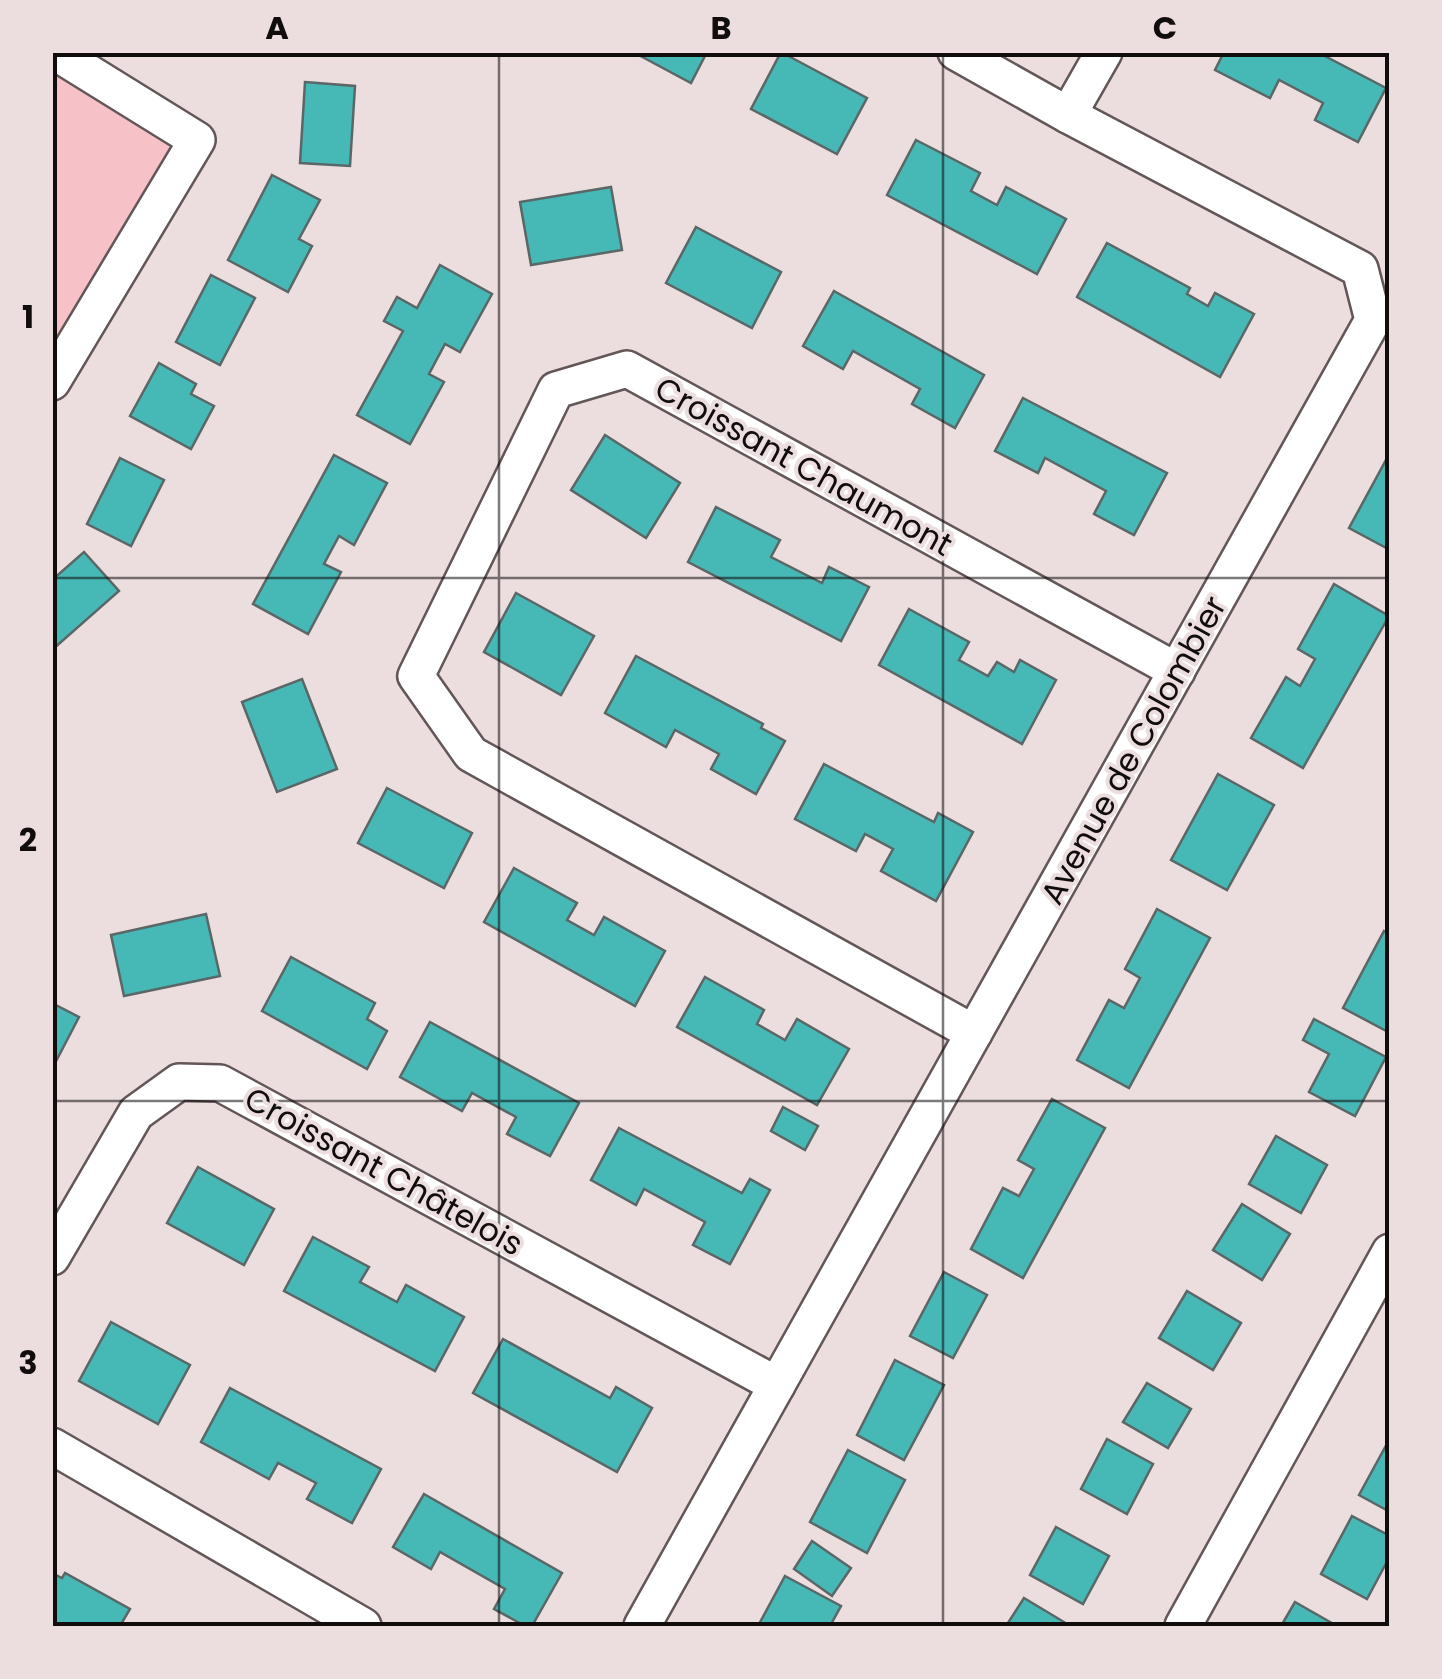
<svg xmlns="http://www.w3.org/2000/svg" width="1442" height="1679" font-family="Poppins,sans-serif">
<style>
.green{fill:#f6c2c8}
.building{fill:#46b8b6;stroke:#5b6767;stroke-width:2.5}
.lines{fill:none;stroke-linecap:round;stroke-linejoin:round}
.minor-casing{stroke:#625657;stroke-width:40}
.minor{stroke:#fff;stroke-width:35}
.grid{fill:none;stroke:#110d0d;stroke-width:2.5;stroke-opacity:0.55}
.labels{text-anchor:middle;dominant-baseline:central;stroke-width:8;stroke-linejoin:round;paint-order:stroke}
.street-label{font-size:32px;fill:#110d0d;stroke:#ecdedf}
.neatline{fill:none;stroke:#110d0d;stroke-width:4}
.grid-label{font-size:32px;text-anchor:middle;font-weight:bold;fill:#110d0d}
</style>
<rect width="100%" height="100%" fill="#ecdedf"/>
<polygon class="green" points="52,53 201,132 53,373"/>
<g class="building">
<polygon points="633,52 707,52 691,83"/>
<polygon points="781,52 867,98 837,154 751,109"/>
<polygon points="1224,52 1317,52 1386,88 1358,142 1315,120 1323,103 1279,80 1270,98 1215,70"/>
<polygon points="305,82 355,86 350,166 300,163"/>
<polygon points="916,140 980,173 971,191 997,205 1006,187 1066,219 1037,274 887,195"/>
<polygon points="272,175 320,200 299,239 312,246 288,292 228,260"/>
<polygon points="611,187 622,250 531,265 520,202"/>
<polygon points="696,227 781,272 752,328 666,283"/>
<polygon points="1107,243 1190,288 1187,294 1208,306 1215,293 1254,314 1220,377 1077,297"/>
<polygon points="440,265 492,294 460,352 445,344 429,374 444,382 410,444 357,415 403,331 384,321 397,297 417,308"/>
<polygon points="211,275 255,298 220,365 176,342"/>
<polygon points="834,291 984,375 955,428 912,404 920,389 853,351 843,369 803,346"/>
<polygon points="159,363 196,384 191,394 214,406 191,449 130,416"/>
<polygon points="1023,398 1167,473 1134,535 1094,514 1106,491 1045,458 1038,473 995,451"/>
<polygon points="605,435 680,483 646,538 571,490"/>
<polygon points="334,455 387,483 354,545 339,536 324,564 341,572 308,634 253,604"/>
<polygon points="120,458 164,480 131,546 87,524"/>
<polygon points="1386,460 1390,462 1390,550 1349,528"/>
<polygon points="716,507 780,540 771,557 822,583 829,567 869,587 841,641 688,562"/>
<polygon points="84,552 119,591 52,650 52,580"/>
<polygon points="1334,584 1389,616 1303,768 1251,738 1286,677 1300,686 1315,659 1298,649"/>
<polygon points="516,593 594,636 561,695 484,652"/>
<polygon points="909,609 969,642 959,660 988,676 997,662 1014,672 1020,660 1056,680 1022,744 879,665"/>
<polygon points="636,656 763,724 761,728 785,741 756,794 711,769 719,754 675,730 666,747 605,713"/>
<polygon points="302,679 337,769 277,792 242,702"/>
<polygon points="824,764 934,822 938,813 973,832 936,901 881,871 893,849 865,834 856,851 795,819"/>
<polygon points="1218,774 1274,805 1227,890 1171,860"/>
<polygon points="387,788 472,833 444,888 358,843"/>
<polygon points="514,868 577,903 567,920 594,935 604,917 665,951 635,1006 484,922"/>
<polygon points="1157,909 1210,938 1129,1088 1077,1060 1109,1000 1124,1008 1140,978 1125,969"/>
<polygon points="206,914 220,976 124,996 111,935"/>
<polygon points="1384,931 1390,934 1390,1033 1343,1008"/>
<polygon points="291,957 375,1003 367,1019 387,1031 367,1069 262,1011"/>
<polygon points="705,977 764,1010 757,1024 785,1040 797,1019 849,1049 817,1105 677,1027"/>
<polygon points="52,1003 79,1017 52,1069"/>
<polygon points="1314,1019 1386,1057 1355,1116 1309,1092 1329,1054 1303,1040"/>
<polygon points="430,1022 579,1103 550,1156 507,1134 516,1117 472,1093 462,1111 400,1077"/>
<polygon points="1052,1099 1105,1128 1023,1278 971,1249 1003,1188 1019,1196 1034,1169 1018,1160"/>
<polygon points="783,1107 818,1126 805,1150 771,1131"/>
<polygon points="619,1128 742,1193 750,1179 770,1190 730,1264 693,1245 705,1222 644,1189 636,1205 591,1180"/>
<polygon points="1276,1136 1327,1165 1301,1213 1249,1184"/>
<polygon points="198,1167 274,1209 244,1265 167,1223"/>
<polygon points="1242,1204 1290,1234 1262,1280 1213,1250"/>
<polygon points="313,1237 369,1267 360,1282 397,1302 406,1285 464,1317 435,1371 284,1291"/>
<polygon points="944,1272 987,1295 953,1358 910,1336"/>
<polygon points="1187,1291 1241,1323 1213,1370 1159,1338"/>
<polygon points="111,1322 190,1365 158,1424 79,1381"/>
<polygon points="503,1339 610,1398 616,1387 652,1408 617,1472 473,1393"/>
<polygon points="895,1360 944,1385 904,1460 857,1435"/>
<polygon points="1147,1383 1191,1409 1168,1448 1123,1422"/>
<polygon points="230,1388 381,1469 352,1523 307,1499 316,1483 278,1463 269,1479 201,1442"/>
<polygon points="1107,1439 1153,1464 1127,1514 1081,1489"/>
<polygon points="1389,1440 1390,1441 1390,1512 1359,1495"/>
<polygon points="848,1450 905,1480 867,1553 810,1522"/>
<polygon points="424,1494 562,1573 532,1626 525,1626 494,1609 505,1589 440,1552 431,1569 393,1547"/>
<polygon points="1352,1516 1390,1536 1390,1556 1367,1599 1321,1574"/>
<polygon points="1056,1527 1109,1556 1083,1604 1030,1575"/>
<polygon points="812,1541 851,1568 832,1596 794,1569"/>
<polygon points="52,1573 62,1578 65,1573 130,1609 120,1626 52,1626"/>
<polygon points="785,1576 841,1606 830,1626 758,1626"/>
<polygon points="1024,1598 1064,1622 1061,1626 1006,1626"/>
<polygon points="1295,1602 1337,1626 1281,1626"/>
</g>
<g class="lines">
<defs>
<g id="minor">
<polyline points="1068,115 1104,52"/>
<polyline points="52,382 197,140 55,52"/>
<polyline points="974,1033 471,754 416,676 556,390 627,369 1177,671"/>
<polyline points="52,1257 136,1113 179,1082 220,1083 777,1385"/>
<polyline points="52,1446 363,1626"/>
<polyline points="642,1626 1373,320 1360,269 1068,115 956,52"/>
<polyline points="1183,1626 1390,1252"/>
</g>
</defs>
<use href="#minor" class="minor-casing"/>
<use href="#minor" class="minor"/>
</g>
<path class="grid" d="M499,52v1574M943,52v1574M52,578h1338M52,1101h1338"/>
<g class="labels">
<g class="street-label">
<text transform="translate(804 466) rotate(29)">Croissant Chaumont</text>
<text transform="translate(1133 750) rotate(-61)">Avenue de Colombier</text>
<text transform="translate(384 1171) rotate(29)">Croissant Châtelois</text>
</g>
</g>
<rect width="1442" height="1679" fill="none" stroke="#ecdedf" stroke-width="110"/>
<rect x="55" y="55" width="1332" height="1569" class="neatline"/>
<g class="grid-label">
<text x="277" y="39">A</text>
<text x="721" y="39">B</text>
<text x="1165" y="39">C</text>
<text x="28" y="328">1</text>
<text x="28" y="851">2</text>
<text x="28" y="1374">3</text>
</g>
</svg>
